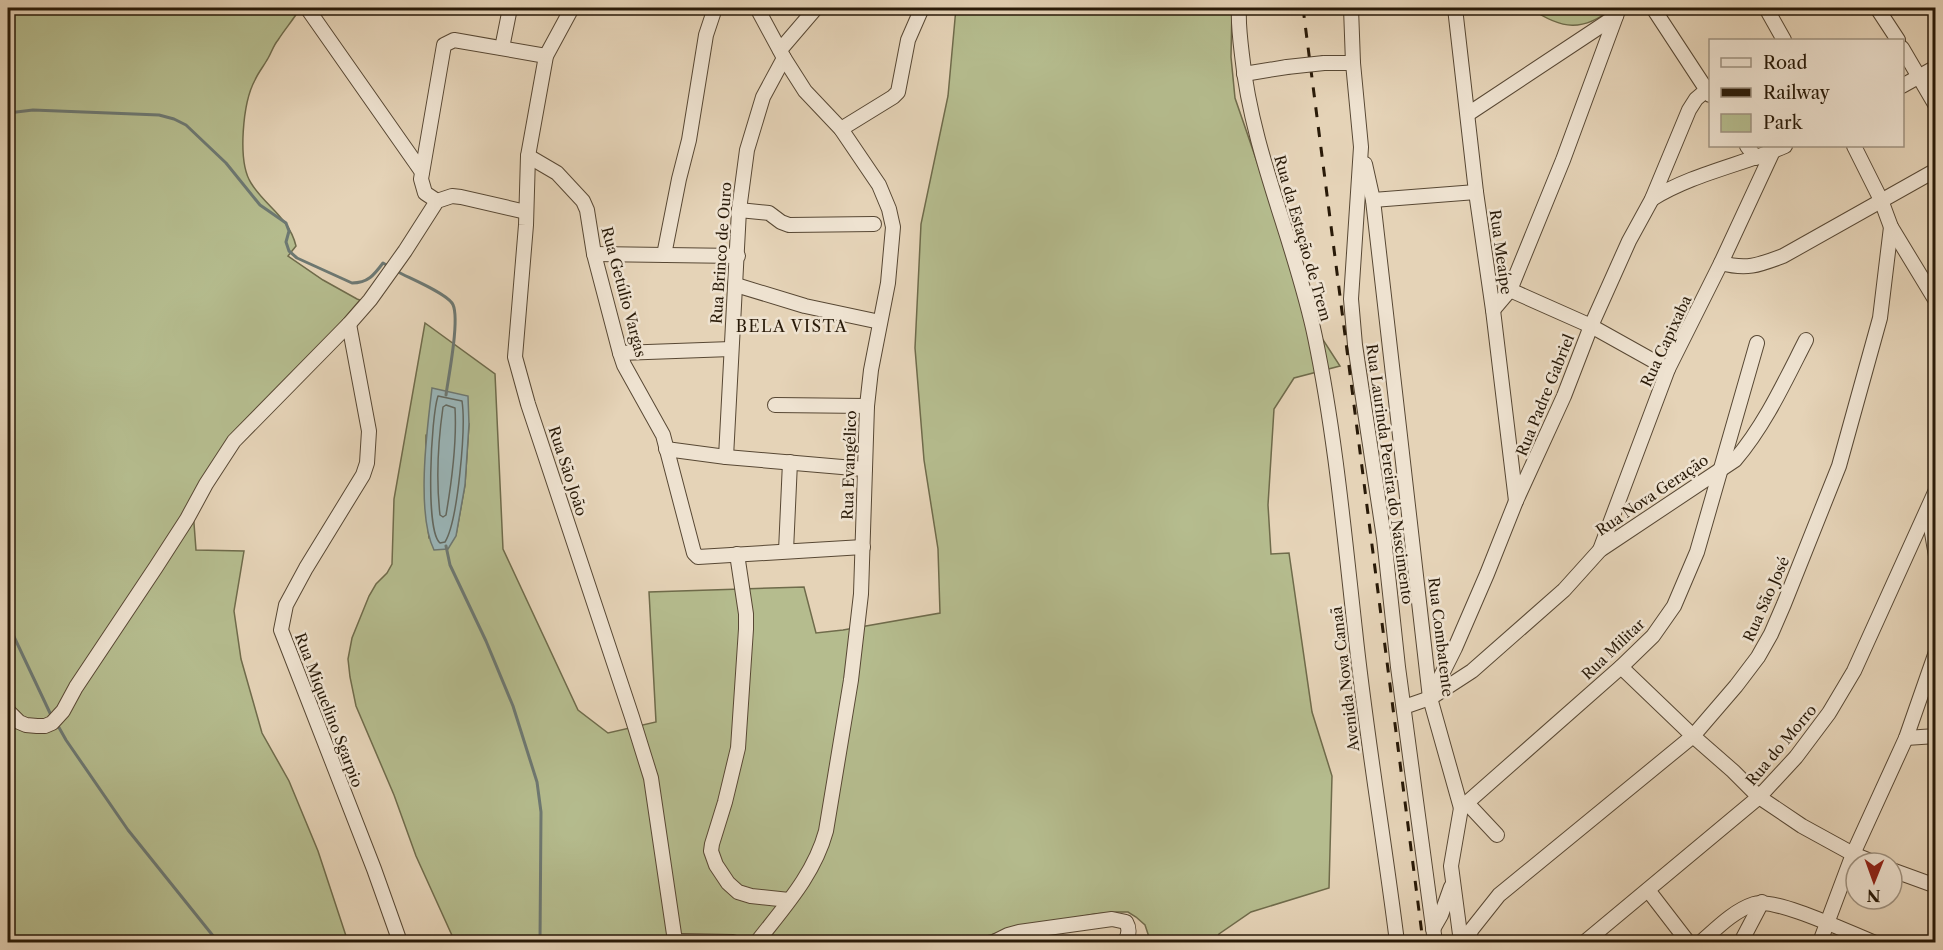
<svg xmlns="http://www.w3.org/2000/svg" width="1943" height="950" font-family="'Libre Caslon Text',serif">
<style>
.green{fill:#b5bc8e;stroke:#6f6b4b;stroke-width:1.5;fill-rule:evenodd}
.water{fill:#9ab6b9;stroke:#6d7872;stroke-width:1.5}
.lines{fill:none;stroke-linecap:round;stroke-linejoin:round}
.shore{stroke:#626860;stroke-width:1.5}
.stream{stroke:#6d7872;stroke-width:3}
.minor-casing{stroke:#584834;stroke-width:16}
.minor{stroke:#eee2d0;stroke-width:14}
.rail{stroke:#291a08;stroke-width:3;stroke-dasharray:10 10;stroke-linecap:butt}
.minor-bridge-casing{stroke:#584834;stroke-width:16;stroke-linecap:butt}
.minor-bridge{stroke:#eee2d0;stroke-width:14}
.labels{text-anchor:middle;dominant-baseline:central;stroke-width:5;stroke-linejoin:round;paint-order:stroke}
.street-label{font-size:15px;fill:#291a08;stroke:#eee2d0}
.neighbourhood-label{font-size:16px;letter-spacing:1.5px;fill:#291a08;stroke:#eee2d0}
</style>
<rect width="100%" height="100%" fill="#e5d3b7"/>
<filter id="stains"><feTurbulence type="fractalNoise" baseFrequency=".00333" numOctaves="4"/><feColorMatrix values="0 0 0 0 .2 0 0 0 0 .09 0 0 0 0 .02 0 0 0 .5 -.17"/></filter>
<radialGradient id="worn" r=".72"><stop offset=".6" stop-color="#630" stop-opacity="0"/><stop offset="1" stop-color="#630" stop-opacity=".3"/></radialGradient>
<g class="green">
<path d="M8,8h289l2,2c-6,10 -14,19 -21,30 -5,6 -7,14 -11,20 -4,7 -9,13 -12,20 -12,22 -18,81 -4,103 14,23 38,34 45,63l-8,10 35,24 34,19 3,1 -163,192 -4,18 3,40 48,1 -10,60 7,48 21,74 27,48 29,70 30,91h-340z"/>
<path d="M956,8h276l-1,49 4,41 41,119 29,95 35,54 -46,12 -20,31 -6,96 3,49 18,-1 23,159 20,64 -3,112 -78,24 -32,22 -4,8h-62l-3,-2 -5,-15 -9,-8 -8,-5h-11l-22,2 -84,15 -41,12 -61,1 -6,-3 -9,1 -2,2h-437l-39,-86 -22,-61 -38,-89 -6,-29 -2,-18 4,-21 17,-42 7,-12 11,-11 5,-9 2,-65 31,-176 70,51 8,175 75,161 30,23 48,-11 -7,-130 155,-5 12,46 27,-3 97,-17 -2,-64 -14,-89 -9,-112 6,-124 27,-128zM469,424l-4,61 -9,50 -27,3 -4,-38 1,-65z"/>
<path d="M1530,8h83c-30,24 -51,22 -83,0z"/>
</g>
<path class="water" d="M432,388l36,8 1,28 -4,61 -9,51 -8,13 -14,1c-18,-37 -7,-121 -2,-162z"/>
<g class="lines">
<g class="shore">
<path d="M438,396l24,5c4,26 -4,120 -17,141l-5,1c-15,-12 -9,-126 -2,-147z"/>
<path d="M446,405l9,3c2,35 -3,72 -9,107l-3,2 -3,-2c-4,-35 -2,-73 3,-108z"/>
</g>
<g class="stream">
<path d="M8,113l25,-3 101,4 25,1 15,4 12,6 40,38 34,42 26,18 3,8 -3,11 3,9 8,7 55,25c16,0 22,-8 31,-20l7,4"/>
<path d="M396,271c13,7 48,21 56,32 9,12 -4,76 -6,92"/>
<polyline points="446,546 450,565 486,641 513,706 537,782 541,812 540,942"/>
<polyline points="8,624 50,713"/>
<polyline points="57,724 66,740 128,830 218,942"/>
</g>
<defs>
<g id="minor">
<polyline points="307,8 422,172"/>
<polyline points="572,8 546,56 528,156 526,225 515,357 528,404 632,717 651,778 675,941"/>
<path d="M1239,8c-1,15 1,31 3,47 10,98 53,186 73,282 20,96 29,195 40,293 11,105 29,208 42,312"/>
<polyline points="1351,8 1353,63 1361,147 1351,299 1355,345 1384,538 1398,667 1435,942"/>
<polyline points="1455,8 1476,192 1493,310 1516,501"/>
<polyline points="1653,8 1710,95"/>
<polyline points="1766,8 1784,40"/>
<polyline points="1877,8 1898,40"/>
<polyline points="502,48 510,8"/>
<polyline points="1902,48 1936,106"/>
<polyline points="780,50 816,8"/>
<polyline points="1324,63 1353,63"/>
<polyline points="1244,74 1287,67"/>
<polyline points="1902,86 1936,67"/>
<polyline points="1468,114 1616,16"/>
<polyline points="841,129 893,97 898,92 908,40 922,8"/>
<polyline points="1747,146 1756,158"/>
<polyline points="1854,146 1881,200 1891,227 1936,301"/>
<polyline points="528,156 557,173 583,201 587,210 594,254 620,353 624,365 663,435 694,553 698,557 863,547"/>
<polyline points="1365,164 1373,200 1430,698 1461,808"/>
<path d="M1652,199c40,-25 89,-34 133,-53"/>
<polyline points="1373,200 1476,192"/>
<polyline points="437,201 425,193 421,179 444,45 454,40 546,56"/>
<polyline points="739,210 769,213 781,222 789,225 874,224"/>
<polyline points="594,254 738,256"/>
<polyline points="664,255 679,179 689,140 706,35 715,8"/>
<path d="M1721,263c26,7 38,2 62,-7l153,-86"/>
<polyline points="736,285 805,306 880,322"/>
<polyline points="1510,290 1591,326 1668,369"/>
<polyline points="1493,310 1510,290 1563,160 1619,8"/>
<polyline points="349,324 369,431 367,463 363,475 306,568 286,605 281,630 374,869 400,942"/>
<polyline points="620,353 731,349"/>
<polyline points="775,405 867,406"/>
<polyline points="666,449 726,457 865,469"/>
<polyline points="726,457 739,210 747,150 763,97 784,58"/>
<polyline points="1928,510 1936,556"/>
<polyline points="1600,550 1668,369 1721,263 1773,151"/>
<polyline points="786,551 790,462"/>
<polyline points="737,554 746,614 746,629 738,748 725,802 712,844 711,851 716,865 728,883 738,892 751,896 789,900"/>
<polyline points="1621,667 1693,736 1733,771 1759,797 1802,826 1853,854 1875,863"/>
<path d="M1432,697l40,-26 92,-81 36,-40 135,-90c30,-35 50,-79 71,-120"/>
<polyline points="1404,707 1430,698 1455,648 1487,574 1516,501 1564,396 1591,326 1629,241 1652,199 1689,110 1696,99 1710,87"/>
<polyline points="8,711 19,722 26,725 37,726 45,726 52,723 63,711 76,687 156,567 187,519 206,484 234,441 349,324 370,300 405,251 437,201 452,196 461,197 526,212"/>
<polyline points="1906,738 1936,736"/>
<polyline points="1467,803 1497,835"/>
<polyline points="1892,870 1936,886"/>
<polyline points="1648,890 1688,942"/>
<polyline points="1433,929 1441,915 1451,887"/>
<polyline points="675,941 733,942"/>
<path d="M757,942c27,-35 57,-67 69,-111l25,-151 10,-86 6,-188 4,-36 17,-87 5,-56 -4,-18 -10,-24 -38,-56 -36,-38 -21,-33 -27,-50"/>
<path d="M994,942l14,-7 11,-3 93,-13 14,3c4,7 3,14 -2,20"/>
<polyline points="1461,942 1451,866 1461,808 1621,667 1653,636 1674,606 1697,552 1757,343"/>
<polyline points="1465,942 1472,929 1499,895 1693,736 1736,686 1758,657 1771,634 1784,604 1839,466 1880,318 1891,227"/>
<polyline points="1585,942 1759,797 1796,757 1829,713 1854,671 1936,490"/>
<path d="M1701,942c15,-13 32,-31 53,-38 21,-7 96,29 119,38"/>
<polyline points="1741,942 1762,902"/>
<polyline points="1820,942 1853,854 1906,738 1936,652"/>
</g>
</defs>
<use href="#minor" class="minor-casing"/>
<use href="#minor" class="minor"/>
<polyline class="rail" points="1303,8 1423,942"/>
<defs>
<polyline id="minor-bridge" points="1287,67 1324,63"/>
</defs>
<use href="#minor-bridge" class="minor-bridge-casing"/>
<use href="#minor-bridge" class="minor-bridge"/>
</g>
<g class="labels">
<g class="street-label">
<text transform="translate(1303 238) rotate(74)">Rua da Estação de Trem</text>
<text transform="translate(1501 252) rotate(82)">Rua Meaípe</text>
<text transform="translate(721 253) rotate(-86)">Rua Brinco de Ouro</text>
<text transform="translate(624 292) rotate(75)">Rua Getúlio Vargas</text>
<text transform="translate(1666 341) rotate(-65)">Rua Capixaba</text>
<text transform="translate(1545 395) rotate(-68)">Rua Padre Gabriel</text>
<text transform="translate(849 465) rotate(-88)">Rua Evangélico</text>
<text transform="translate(568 471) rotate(72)">Rua São João</text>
<text transform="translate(1390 474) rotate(82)">Rua Laurinda Pereira do Nascimento</text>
<text transform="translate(1652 495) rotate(-34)">Rua Nova Geração</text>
<text transform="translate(1766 599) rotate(-66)">Rua São José</text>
<text transform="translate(1441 637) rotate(83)">Rua Combatente</text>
<text transform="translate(1613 649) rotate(-44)">Rua Militar</text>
<text transform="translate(1345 679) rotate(-97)">Avenida Nova Canaã</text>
<text transform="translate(329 710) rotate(69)">Rua Miquelino Sgarpio</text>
<text transform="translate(1781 745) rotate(-50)">Rua do Morro</text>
</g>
<g class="neighbourhood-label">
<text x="792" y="326">BELA VISTA</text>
</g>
</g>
<rect width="1943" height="950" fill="none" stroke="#e5d3b7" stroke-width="30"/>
<rect x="9" y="9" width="1925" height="932" fill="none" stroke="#291a08" stroke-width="3"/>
<rect x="15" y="15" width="1913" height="920" fill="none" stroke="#291a08" stroke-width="1.5"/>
<rect x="1709" y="39" width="195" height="108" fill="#eee2d0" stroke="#9f9280" stroke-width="1.5"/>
<rect x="1721" y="58" width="30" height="9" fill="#eee2d0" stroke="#9f9280" stroke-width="1.5"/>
<text x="1763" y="69" font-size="18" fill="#291a08">Road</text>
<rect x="1721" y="88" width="30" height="9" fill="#291a08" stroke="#9f9280" stroke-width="1.5"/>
<text x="1763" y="99" font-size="18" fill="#291a08">Railway</text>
<rect x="1721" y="114" width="30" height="18" fill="#b5bc8e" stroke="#9f9280" stroke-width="1.5"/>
<text x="1763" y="129" font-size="18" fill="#291a08">Park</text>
<g transform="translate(1874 881) rotate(181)"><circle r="28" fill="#eee2d0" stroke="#9f9280" stroke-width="1.5"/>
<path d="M0-4.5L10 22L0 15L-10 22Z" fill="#8f2418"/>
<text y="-9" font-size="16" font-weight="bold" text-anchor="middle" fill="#291a08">N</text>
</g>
<rect width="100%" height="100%" filter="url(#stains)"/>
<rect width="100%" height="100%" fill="url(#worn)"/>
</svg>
